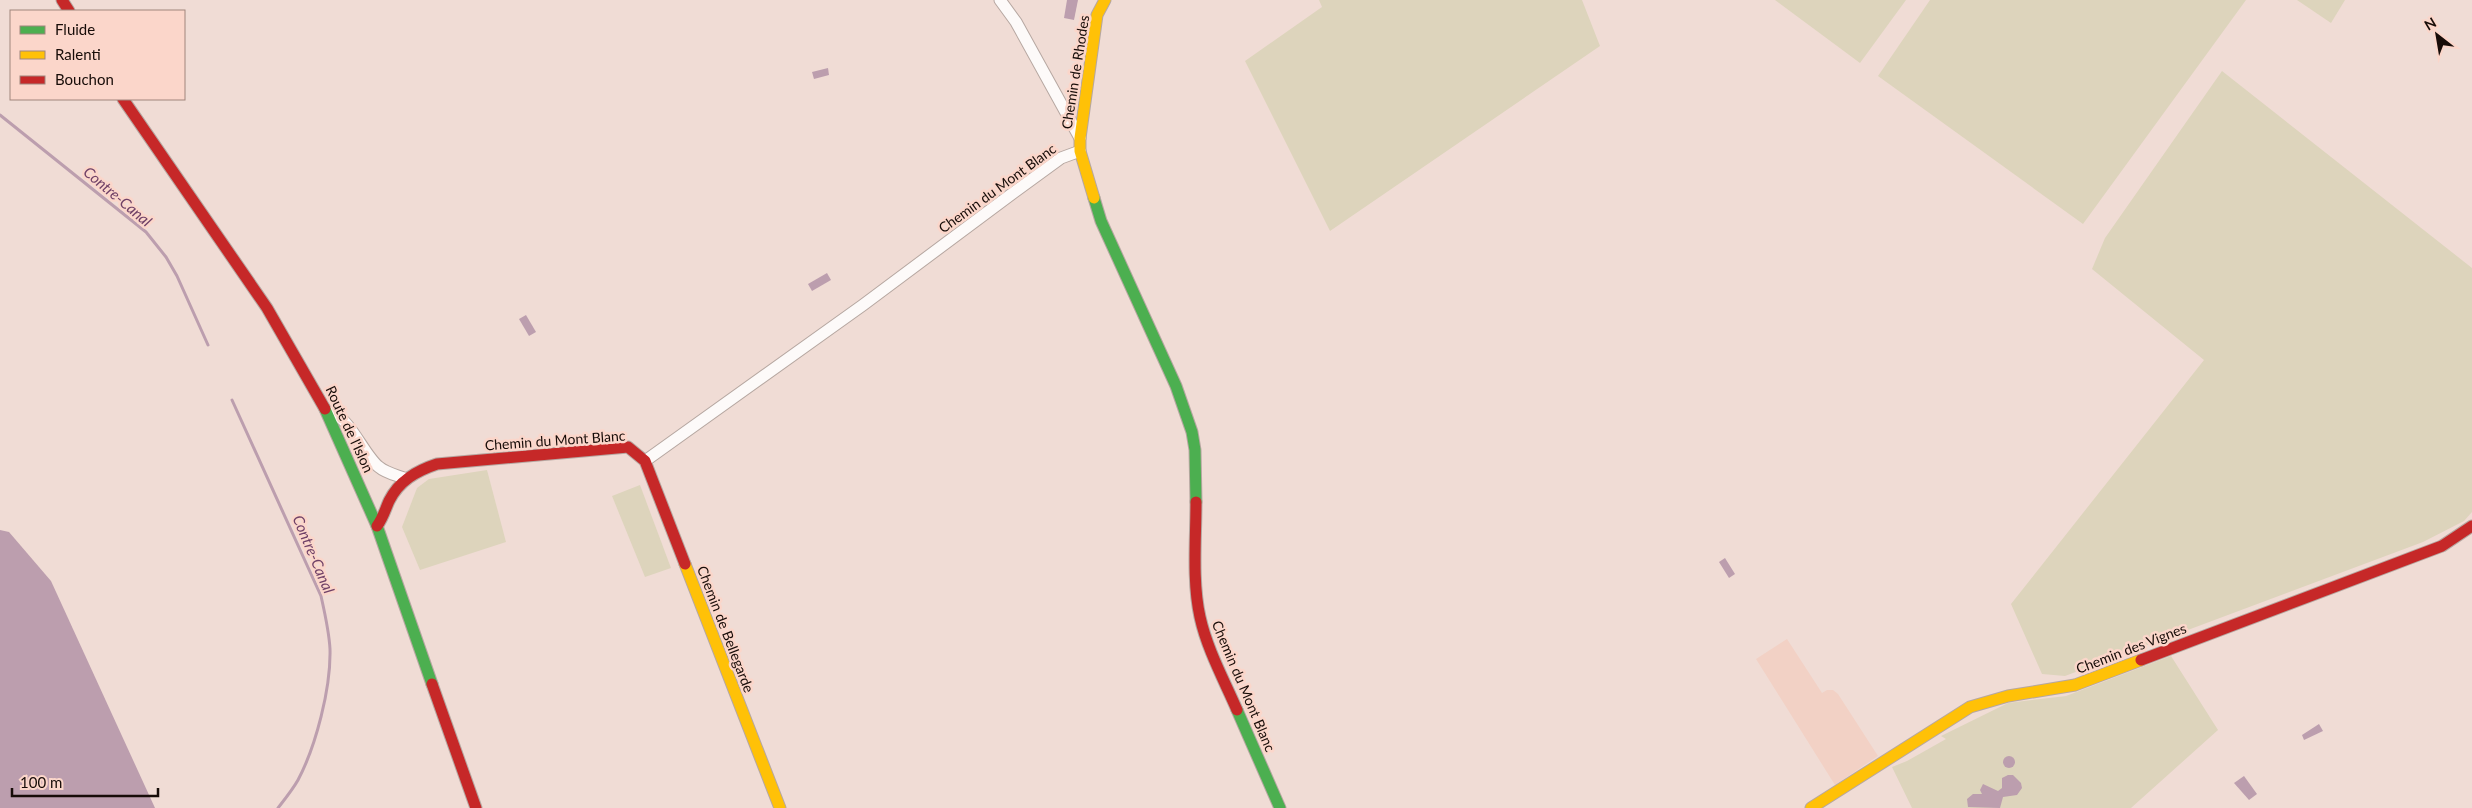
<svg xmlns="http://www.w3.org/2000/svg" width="2472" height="808" font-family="Lato,sans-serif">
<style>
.built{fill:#f2d1c5}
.green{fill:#ddd4bc}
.water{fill:#bc9eae}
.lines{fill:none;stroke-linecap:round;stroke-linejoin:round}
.stream{stroke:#bc9eae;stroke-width:3}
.street-casing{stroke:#b6a7a1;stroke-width:13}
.fast-casing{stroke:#b6a7a1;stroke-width:13}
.slow-casing{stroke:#b6a7a1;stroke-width:13}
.jam-casing{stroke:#b6a7a1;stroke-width:13}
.street{stroke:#fdfaf9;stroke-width:11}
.fast{stroke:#4caf50;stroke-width:11}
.slow{stroke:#ffc107;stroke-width:11}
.jam{stroke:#c62828;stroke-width:11}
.labels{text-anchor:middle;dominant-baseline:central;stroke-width:5;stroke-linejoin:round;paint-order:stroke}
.street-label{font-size:14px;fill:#170c08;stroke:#fbd6ca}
.water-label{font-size:15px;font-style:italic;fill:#704167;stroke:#fbd6ca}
</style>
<rect width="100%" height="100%" fill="#f0dcd5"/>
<polygon class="built" points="1787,639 1822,693 1827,690 1833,690 1838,694 1878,756 1835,785 1756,659"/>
<g class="green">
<polygon points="1319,0 1582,0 1600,46 1330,231 1245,61 1322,7"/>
<polygon points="1775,0 1906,0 1860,63"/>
<polygon points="1930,0 2246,0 2083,224 1878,76"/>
<polygon points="2297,0 2345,0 2331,23"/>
<polygon points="2222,71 2472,268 2472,512 2464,521 2423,542 2065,676 2042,674 2011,604 2204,360 2092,269 2105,238"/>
<polygon points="487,470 506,542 420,570 402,527 417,488 429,479"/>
<polygon points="640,485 671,568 645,577 612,496"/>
<polygon points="2171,656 2218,730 2131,808 1912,808 1892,767 1907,761 1946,739 1941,736 2008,703 2066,696"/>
</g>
<g class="water">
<polygon points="1067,0 1078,0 1074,20 1064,18"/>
<polygon points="828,68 829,75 814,79 812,72"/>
<polygon points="827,273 831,280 812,291 808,284"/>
<polygon points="526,315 536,332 529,336 519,319"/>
<polygon points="0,530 9,532 51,581 155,808 0,808"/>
<polygon points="1725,558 1735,574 1729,578 1719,562"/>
<polygon points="2319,724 2323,731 2304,740 2302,735"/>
<circle cx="2009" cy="762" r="6"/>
<polygon points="2013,775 2021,783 2022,788 2017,795 2003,797 2000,808 1968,807 1967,799 1973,794 1982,794 1980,790 1983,784 1998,791 2002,788 2002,778 2008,775"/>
<polygon points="2244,776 2257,794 2249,800 2234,783"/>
</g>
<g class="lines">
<g class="stream">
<polyline points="0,115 146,232 166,257 177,276 208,345"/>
<path d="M232,400l89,196c4,18 8,35 9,53 1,39 -14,97 -32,131 -5,9 -13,19 -20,28"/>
</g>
<defs>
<g id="street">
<polyline points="1000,0 1016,22 1080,138"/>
<path d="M327,412c21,0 36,43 52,55 7,6 17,8 25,11"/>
<polyline points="645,461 863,305 1013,193 1061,158 1080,151"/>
</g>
<g id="fast">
<polyline points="1094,198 1101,221 1176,386 1192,432 1195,450 1196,502"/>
<polyline points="325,409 377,526 432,684"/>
<polyline points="1237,710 1280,808"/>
</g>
<g id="slow">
<polyline points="1094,198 1080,151 1080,138 1097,15 1105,0"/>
<polyline points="685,564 780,808"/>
<polyline points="1811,808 1970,707 2008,696 2075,685 2141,660"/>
</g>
<g id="jam">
<polyline points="62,0 69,11"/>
<polyline points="123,99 267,308 325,409"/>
<path d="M1196,502c0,37 -4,79 4,115 7,32 24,63 37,93"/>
<path d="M377,526c6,-8 8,-16 12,-25 10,-20 27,-30 48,-37l191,-17 17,14 40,103"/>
<polyline points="2141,660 2442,546 2472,526"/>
<polyline points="432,684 476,808"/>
</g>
</defs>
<use href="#street" class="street-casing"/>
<use href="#fast" class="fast-casing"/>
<use href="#slow" class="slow-casing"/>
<use href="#jam" class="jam-casing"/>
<use href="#street" class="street"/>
<use href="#fast" class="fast"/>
<use href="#slow" class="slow"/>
<use href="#jam" class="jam"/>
</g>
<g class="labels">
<g class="street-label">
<text transform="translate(1075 72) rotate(-81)">Chemin de Rhodes</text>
<text transform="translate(997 188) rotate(-36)">Chemin du Mont Blanc</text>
<text transform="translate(350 429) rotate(65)">Route de l'Islon</text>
<text transform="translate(555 440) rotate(-4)">Chemin du Mont Blanc</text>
<text transform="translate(726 629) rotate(69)">Chemin de Bellegarde</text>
<text transform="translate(2131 648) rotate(-21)">Chemin des Vignes</text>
<text transform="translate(1244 686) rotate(67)">Chemin du Mont Blanc</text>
</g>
<g class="water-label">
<text transform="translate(118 196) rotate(40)">Contre-Canal</text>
<text transform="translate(314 554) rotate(67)">Contre-Canal</text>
</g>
</g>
<rect x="10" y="10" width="175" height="90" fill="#fbd6ca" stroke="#a0857c"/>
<rect x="20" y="26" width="25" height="8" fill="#4caf50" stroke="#a0857c"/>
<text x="55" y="35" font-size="15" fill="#170c08">Fluide</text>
<rect x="20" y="51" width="25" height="8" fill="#ffc107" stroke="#a0857c"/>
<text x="55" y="60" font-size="15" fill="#170c08">Ralenti</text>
<rect x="20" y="76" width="25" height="8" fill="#c62828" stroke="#a0857c"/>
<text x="55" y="85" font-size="15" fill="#170c08">Bouchon</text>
<g transform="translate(2437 35) rotate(329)" stroke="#fbd6ca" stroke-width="4" paint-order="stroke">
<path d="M0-4L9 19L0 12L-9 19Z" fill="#170c08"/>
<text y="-8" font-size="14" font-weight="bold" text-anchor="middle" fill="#170c08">N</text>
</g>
<path d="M12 788v8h146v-8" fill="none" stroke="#170c08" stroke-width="2.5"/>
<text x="20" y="788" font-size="15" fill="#170c08" stroke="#fbd6ca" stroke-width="4" paint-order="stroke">100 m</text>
</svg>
